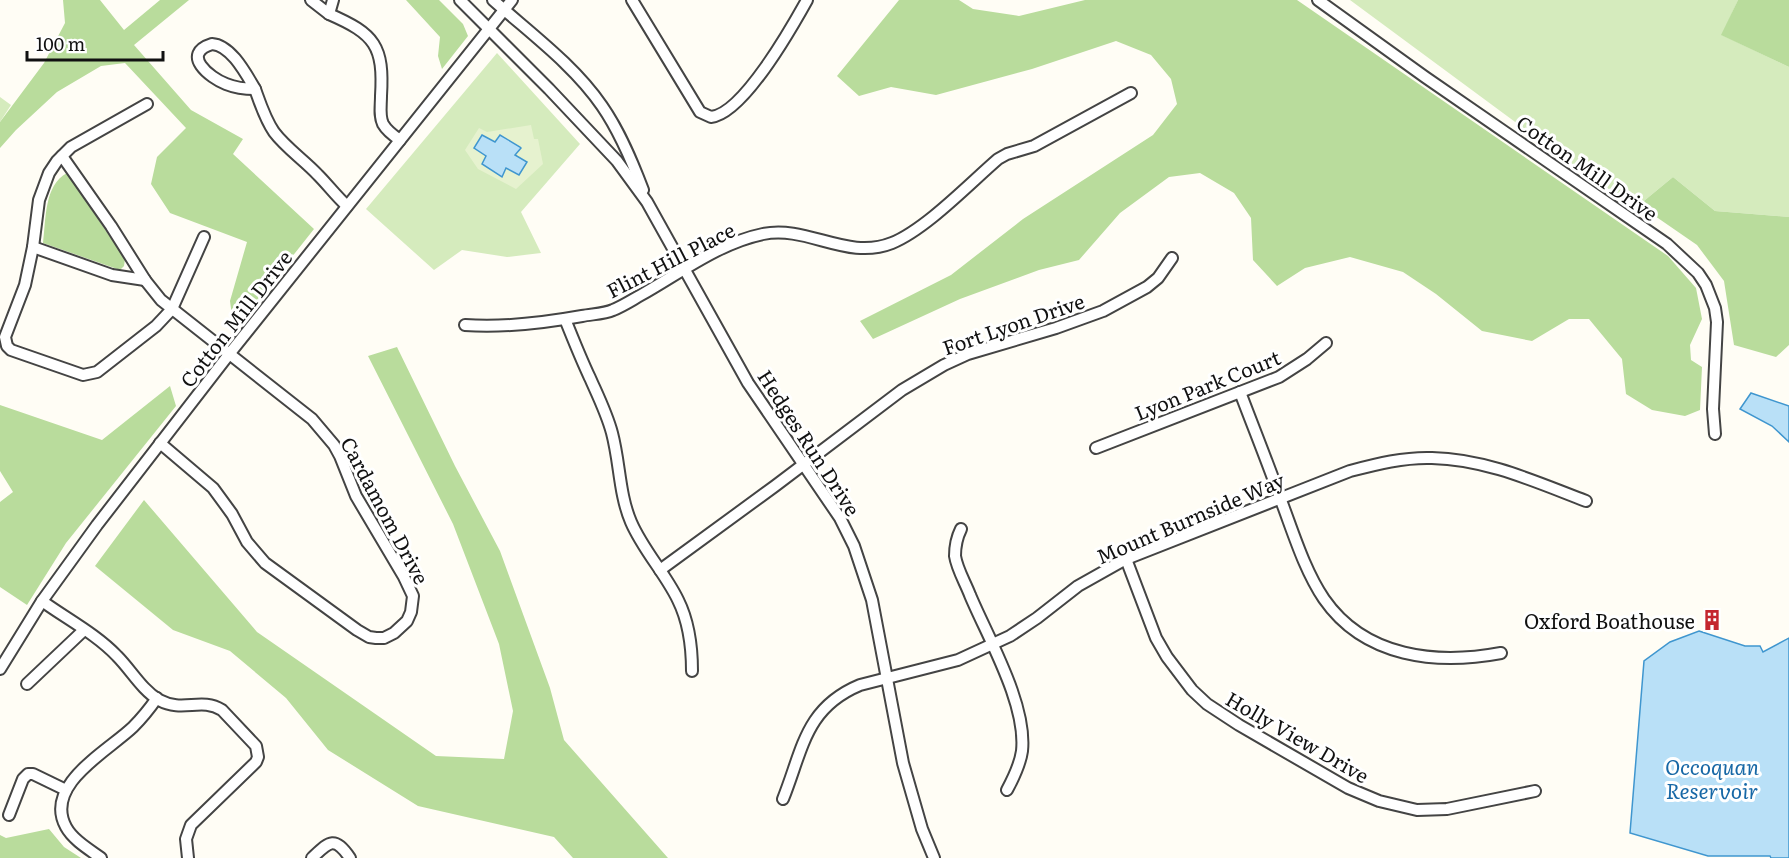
<svg xmlns="http://www.w3.org/2000/svg" width="1789" height="858" font-family="Literata,serif">
<style>
.green{fill:#d5ebbd}
.forest{fill:#b9dc9c}
.pitch{fill:#e6f2cf}
.water{fill:#b9e0f7;stroke:#3f96cf;stroke-width:1.5}
.lines{fill:none;stroke-linecap:round;stroke-linejoin:round}
.minor-casing{stroke:#444;stroke-width:14}
.minor{stroke:#fff;stroke-width:10}
.labels{text-anchor:middle;dominant-baseline:central;stroke-width:6;stroke-linejoin:round;paint-order:stroke}
.street-label{font-size:20px;fill:#111;stroke:#fff}
.poi-label{font-size:20px;fill:#111;stroke:#fff;text-anchor:end}
.water-label{font-size:21px;font-style:italic;fill:#1768a6;stroke:#fff}
</style>
<rect width="100%" height="100%" fill="#fffdf5"/>
<g class="green">
<polygon points="1350,0 1738,0 1722,35 1789,67 1789,217 1715,211 1673,177 1639,205 1599,184"/>
<polygon points="497,53 580,144 521,212 541,253 507,257 462,250 434,270 366,209"/>
<polygon points="0,97 11,105 0,122"/>
</g>
<g class="forest">
<polygon points="63,0 100,0 124,30 160,0 189,0 134,45 191,110 243,139 233,154 314,229 242,320 232,316 230,301 247,242 170,213 151,184 157,157 186,128 125,63 101,66 57,92 16,130 0,148 0,122 44,63 65,23"/>
<polygon points="406,0 439,0 463,24 468,36 442,69 438,56 440,37"/>
<polygon points="899,0 959,0 973,9 1019,16 1085,0 1297,0 1668,256 1696,288 1702,319 1690,345 1691,360 1702,367 1700,410 1685,416 1652,410 1626,394 1622,359 1589,319 1569,319 1532,341 1482,331 1436,294 1403,272 1350,257 1305,268 1277,286 1253,260 1251,218 1234,193 1200,173 1169,177 1120,213 1079,260 1039,270 960,299 873,339 860,321 951,275 1023,219 1153,135 1177,104 1171,79 1151,55 1116,41 1032,69 936,95 891,87 859,96 837,76"/>
<polygon points="1738,0 1789,0 1789,67 1721,35"/>
<path d="M67,173l58,86 -1,7 -4,4 -77,-27c3,-23 1,-58 24,-70z"/>
<polygon points="1673,177 1715,211 1789,217 1789,345 1776,357 1734,345 1724,281 1697,245 1639,205"/>
<polygon points="397,347 455,466 500,551 550,688 564,740 668,858 573,858 554,837 418,806 328,750 286,698 230,651 173,630 95,566 144,500 257,632 436,756 504,759 513,711 499,644 453,524 368,356"/>
<polygon points="170,386 176,406 66,543 27,605 0,587 0,502 13,492 0,471 0,405 102,440"/>
<polygon points="49,829 64,847 81,858 0,858 0,835 6,838"/>
</g>
<polygon class="pitch" points="531,125 534,139 538,139 543,164 516,189 478,169 465,150 479,128 487,132"/>
<g class="water">
<polygon points="482,135 495,142 500,135 520,147 521,148 515,155 527,162 519,175 506,168 502,177 482,164 486,156 474,148"/>
<polygon points="1751,393 1789,406 1789,442 1772,426 1740,409"/>
<polygon points="1699,631 1745,646 1760,646 1763,652 1789,638 1789,858 1771,858 1770,856 1708,856 1630,833 1644,661 1670,642"/>
</g>
<g class="lines">
<defs>
<g id="minor">
<polyline points="311,0 329,14 333,0"/>
<polyline points="460,0 549,89 617,161 647,202 748,383 840,518 854,546 872,600 903,763 922,829 934,858"/>
<path d="M493,0c37,33 81,65 109,106 18,26 30,55 41,84"/>
<path d="M632,0l68,112 11,5c32,-3 81,-90 96,-117"/>
<polyline points="1318,0 1425,77 1667,244 1698,273 1706,285 1715,308 1717,322 1713,409 1715,434"/>
<path d="M329,14c46,20 55,32 52,82 0,10 -2,20 2,28 4,7 11,12 17,16"/>
<path d="M212,44c19,1 34,30 43,45 -10,0 -19,-1 -29,-5 -16,-6 -46,-30 -14,-40z"/>
<path d="M255,89c5,14 10,30 19,43 12,16 30,28 44,43 10,10 18,21 29,31"/>
<polyline points="147,104 71,147 57,161 49,173 39,200 33,247 25,285 5,337 7,346 11,350 83,375 97,372 156,326 172,309 204,237"/>
<polyline points="62,156 111,226 145,280 161,300 312,419 334,445 340,456 356,496 404,577 413,596 411,612 407,621 394,633 384,638 376,638 369,637 357,630 265,563 247,542 232,514 213,488 160,443"/>
<polyline points="33,247 112,275 145,280"/>
<path d="M565,319c8,20 16,40 25,59 8,18 17,36 22,55 8,30 7,61 19,89 12,28 34,51 47,78 11,22 14,47 14,71"/>
<path d="M465,325c39,3 78,-2 117,-9 10,-2 22,-2 31,-6 10,-4 19,-10 28,-15 39,-22 78,-52 122,-61 45,-9 84,27 129,9 34,-14 77,-59 106,-84l9,-5 27,-8 97,-53"/>
<path d="M1240,392c14,37 29,74 42,111 12,32 23,68 42,96 41,59 113,66 177,54"/>
<polyline points="1096,448 1279,377 1307,359 1326,343"/>
<path d="M961,529c-4,8 -6,17 -6,27 2,13 10,26 15,39 18,43 57,109 52,156 -2,14 -8,26 -15,39"/>
<polyline points="1126,559 1156,638 1167,657 1192,690 1207,704 1239,725 1348,788 1379,801 1417,810 1447,809 1535,791"/>
<polyline points="660,570 775,486 902,390 944,365 968,354 1056,328 1103,311 1147,287 1158,278 1172,258"/>
<path d="M42,601c25,18 54,33 75,55 14,14 25,34 42,44 24,13 42,-3 63,10l34,36 2,11 -2,5 -65,63 -5,14 2,19"/>
<polyline points="0,669 42,601 97,525 230,353 512,0"/>
<polyline points="27,684 84,630"/>
<path d="M783,799c20,-50 22,-91 77,-114l98,-25 52,-24 27,-18 41,-32 48,-27 224,-88c27,-7 54,-14 82,-13 54,1 104,24 154,43"/>
<polyline points="9,815 23,779 28,774 33,774 66,790"/>
<path d="M101,858c-11,-8 -28,-18 -35,-31 -23,-42 42,-76 67,-100 9,-9 17,-19 24,-29"/>
<path d="M312,858c17,-16 22,-23 38,0"/>
</g>
</defs>
<use href="#minor" class="minor-casing"/>
<use href="#minor" class="minor"/>
</g>
<defs>
<symbol id="building-bare" viewBox="-9 -9 18 18"><path d="M-4-6H4V6H1V3H-1V6H-4ZM-2.5-4.3h1.7v1.8h-1.7ZM.8-4.3h1.7v1.8H.8ZM-2.5-1h1.7V.8h-1.7ZM.8-1h1.7V.8H.8Z" fill="#c4262e" stroke="#fff" stroke-width="2.5" paint-order="stroke"/></symbol>
</defs>
<g fill-rule="evenodd">
<use href="#building-bare" x="1697" y="605" width="30" height="30"/>
</g>
<g class="labels">
<g class="street-label">
<text transform="translate(1588 167) rotate(35)">Cotton Mill Drive</text>
<text transform="translate(670 259) rotate(-27)">Flint Hill Place</text>
<text transform="translate(235 318) rotate(-52)">Cotton Mill Drive</text>
<text transform="translate(1013 323) rotate(-19)">Fort Lyon Drive</text>
<text transform="translate(1207 384) rotate(-22)">Lyon Park Court</text>
<text transform="translate(810 442) rotate(57)">Hedges Run Drive</text>
<text transform="translate(386 510) rotate(62)">Cardamom Drive</text>
<text transform="translate(1190 517) rotate(-23)">Mount Burnside Way</text>
<text transform="translate(1298 736) rotate(30)">Holly View Drive</text>
</g>
<g class="poi-label">
<text x="1695" y="620">Oxford Boathouse</text>
</g>
<g class="water-label">
<text x="1712" y="765">Occoquan<tspan x="1712" dy="24">Reservoir</tspan></text>
</g>
</g>
<path d="M27 51v9h136v-9" fill="none" stroke="#111111" stroke-width="3"/>
<text x="36" y="51" font-size="18" fill="#111111" stroke="#ffffff" stroke-width="4.5" paint-order="stroke">100 m</text>
</svg>
